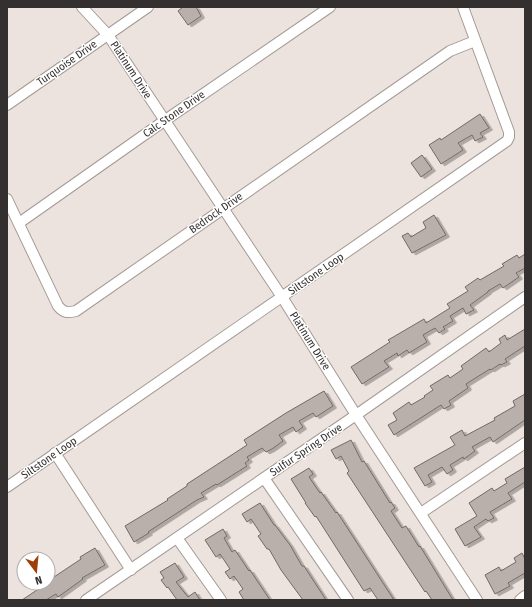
<svg xmlns="http://www.w3.org/2000/svg" width="532" height="607" font-family="'Fira Sans Condensed',sans-serif">
<style>
.building{fill:#b9afab;stroke:#726965;filter:url(#shadow)}
.lines{fill:none;stroke-linecap:round;stroke-linejoin:round}
.minor-casing{stroke:#a49a96;stroke-width:12}
.minor{stroke:#fff;stroke-width:10}
.labels{text-anchor:middle;dominant-baseline:central;stroke-width:3;stroke-linejoin:round;paint-order:stroke}
.street-label{font-size:11px;fill:#34302f;stroke:#fff}
</style>
<defs>
<filter id="shadow"><feDropShadow dx="3.5" dy="2" stdDeviation="0" flood-color="#0004"/></filter>
</defs>
<rect width="100%" height="100%" fill="#ede3de"/>
<g class="building">
<polygon points="183,7 196,7 201,16 188,25 178,11"/>
<polygon points="480,114 489,128 480,133 483,137 475,141 472,135 458,143 463,150 441,164 429,145 440,138 441,140"/>
<polygon points="422,155 432,169 421,177 411,163"/>
<polygon points="434,215 446,235 412,253 402,236 408,233 411,237 426,228 423,222"/>
<polygon points="525,254 525,268 516,273 519,277 503,288 500,284 488,291 488,292 470,305 474,310 466,314 463,308 450,316 453,321 443,327 445,329 439,333 435,328 423,335 427,342 409,353 407,350 398,356 397,353 384,361 389,367 362,384 351,367 390,342 388,340 395,336 424,319 426,323 450,308 447,304 468,291 465,287 478,278 480,280 504,266 502,264 517,255 519,258"/>
<polygon points="525,329 525,346 505,359 507,362 501,365 500,364 491,370 490,369 466,384 468,388 449,401 451,405 444,409 441,405 394,435 388,425 397,420 393,413 409,402 411,405 425,397 424,396 433,390 430,386 448,375 450,378 463,369 461,366 486,348 489,352 501,343 499,339 505,335 507,340"/>
<polygon points="324,391 333,406 316,417 313,413 299,421 303,427 296,432 293,427 279,435 283,441 272,449 266,452 262,448 247,457 249,460 245,463 247,466 217,485 216,484 201,493 204,497 197,500 148,532 149,533 134,542 125,526 168,500 167,499 187,486 187,484 247,445 244,440 286,413"/>
<polygon points="525,394 525,420 493,442 490,437 472,447 475,451 464,459 463,457 450,465 453,470 447,474 442,467 428,475 432,482 425,486 414,468 455,445 450,437 462,430 465,436 495,420 494,418 515,406 513,401"/>
<polygon points="351,440 362,462 364,461 390,503 391,502 395,508 391,511 402,528 406,526 419,547 420,546 453,600 432,600 426,591 425,592 347,473 349,471 341,456 336,459 331,450"/>
<polygon points="525,467 525,482 508,493 512,499 490,512 494,518 488,521 486,519 474,527 481,537 465,546 455,529 477,516 469,503 492,488 494,491 507,483 505,479"/>
<polygon points="309,468 313,474 309,477 320,493 321,492 336,513 337,512 394,600 378,600 370,588 364,591 316,516 315,517 305,503 306,503 291,479"/>
<polygon points="260,503 274,525 275,525 290,545 302,566 304,566 326,600 303,600 281,570 269,549 267,549 258,536 261,534 251,519 247,522 242,514"/>
<polygon points="223,529 227,536 224,538 232,552 235,550 249,571 250,570 270,600 244,600 239,592 243,589 234,576 230,579 225,572 230,569 220,554 216,557 205,540"/>
<polygon points="95,548 105,565 82,578 83,579 58,597 56,594 46,600 22,600 40,588 39,586 45,583 48,583 48,581 81,559 80,557"/>
<polygon points="522,553 525,559 525,573 508,583 510,586 495,594 485,575 499,567 501,571 516,562 514,558"/>
<polygon points="175,563 184,577 176,582 188,597 195,592 200,600 177,600 168,587 167,588 161,580 164,578 160,572"/>
</g>
<g class="lines">
<defs>
<g id="minor">
<polyline points="82,7 108,35 282,297 356,415 477,600"/>
<polyline points="7,105 148,7"/>
<path d="M7,199l51,107c6,7 9,7 18,5l374,-260 25,-10"/>
<polyline points="19,223 164,121 330,7"/>
<polyline points="55,453 131,570"/>
<polyline points="264,478 348,600"/>
<polyline points="7,487 507,141 509,137 509,132 463,7"/>
<polyline points="421,513 525,443"/>
<polyline points="177,538 221,600"/>
<polyline points="86,600 356,415 525,297"/>
<polyline points="520,600 525,596"/>
</g>
</defs>
<use href="#minor" class="minor-casing"/>
<use href="#minor" class="minor"/>
</g>
<g class="labels">
<g class="street-label">
<text transform="translate(67 63) rotate(-35)">Turquoise Drive</text>
<text transform="translate(131 70) rotate(57)">Platinum Drive</text>
<text transform="translate(174 114) rotate(-35)">Calc Stone Drive</text>
<text transform="translate(216 213) rotate(-35)">Bedrock Drive</text>
<text transform="translate(316 274) rotate(-35)">Siltstone Loop</text>
<text transform="translate(310 341) rotate(58)">Platinum Drive</text>
<text transform="translate(306 450) rotate(-34)">Sulfur Spring Drive</text>
<text transform="translate(49 458) rotate(-35)">Siltstone Loop</text>
</g>
</g>
<rect width="532" height="607" fill="none" stroke="#34302f" stroke-width="16"/>
<g transform="translate(36 571) rotate(164)"><circle r="19" fill="#ffffff" stroke="#aeacac"/>
<path d="M0-3L7 15L0 10L-7 15Z" fill="#a03c06"/>
<text y="-6" font-size="11" font-weight="bold" text-anchor="middle" fill="#34302f">N</text>
</g>
</svg>
